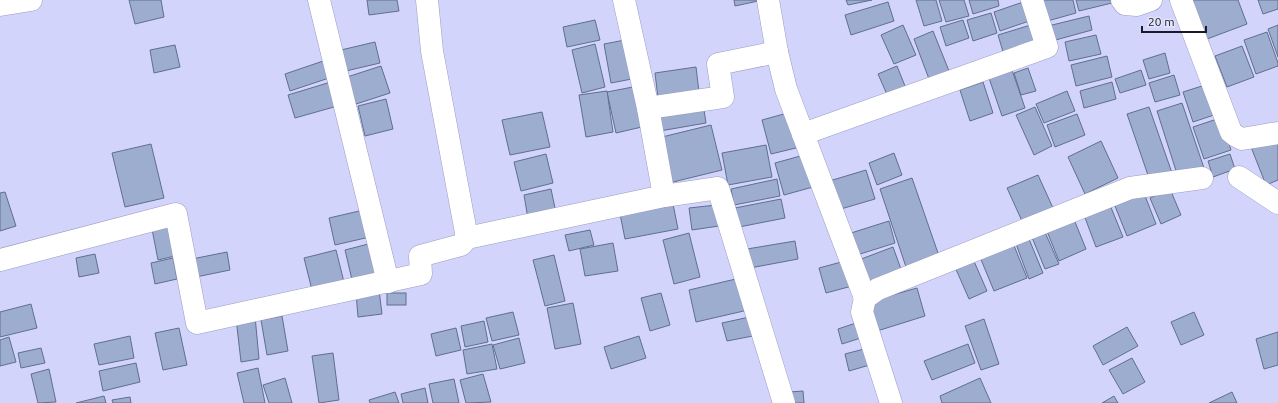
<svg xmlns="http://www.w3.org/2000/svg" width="1278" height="403" font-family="Ubuntu,sans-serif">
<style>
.building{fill:#9cadd0;stroke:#5f6f8e}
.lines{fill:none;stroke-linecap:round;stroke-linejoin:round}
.minor-casing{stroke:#9b9cc1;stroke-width:23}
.minor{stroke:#fff;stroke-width:22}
</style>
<rect width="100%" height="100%" fill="#d3d4fb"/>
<g class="building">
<polygon points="129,0 161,0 164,17 135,24"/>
<polygon points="367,0 397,0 399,11 369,15"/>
<polygon points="734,0 763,0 735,6"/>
<polygon points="846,0 872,0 848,5"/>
<polygon points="916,0 936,0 942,21 924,26"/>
<polygon points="939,0 964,0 969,16 946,22"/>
<polygon points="969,0 998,0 999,6 973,14"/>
<polygon points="1029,0 1035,19 1000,31 994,12"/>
<polygon points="1041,0 1073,0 1076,13 1044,22"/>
<polygon points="1076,0 1115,0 1116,2 1079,11"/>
<polygon points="1192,0 1238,0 1247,24 1207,39"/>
<polygon points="1258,0 1278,0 1278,9 1263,14"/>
<polygon points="888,2 894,21 851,35 845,15"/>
<polygon points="991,13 997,33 973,41 967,20"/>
<polygon points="1089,16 1092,30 1052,41 1048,26"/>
<polygon points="595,20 600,40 567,47 563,27"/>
<polygon points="963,20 969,38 946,46 940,27"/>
<polygon points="1037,23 1043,43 1004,55 998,35"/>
<polygon points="903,25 916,55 894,64 881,35"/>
<polygon points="1278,25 1278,57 1268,29"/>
<polygon points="933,31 949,71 929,79 914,39"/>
<polygon points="1267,32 1278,63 1278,66 1256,74 1244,40"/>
<polygon points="1096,35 1101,54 1069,61 1065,42"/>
<polygon points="630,39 637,78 611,83 604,44"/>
<polygon points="375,42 380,63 346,71 341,50"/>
<polygon points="595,44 605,87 582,93 572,50"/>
<polygon points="175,45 180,67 154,73 150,50"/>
<polygon points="1242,46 1254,77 1227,87 1215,56"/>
<polygon points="1165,53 1170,73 1149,79 1143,60"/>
<polygon points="1107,56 1112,77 1076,86 1071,65"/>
<polygon points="329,59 335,76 290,91 285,74"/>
<polygon points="381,66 390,93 353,105 344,78"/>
<polygon points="897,66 907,91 889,99 878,74"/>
<polygon points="696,67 699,92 658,98 655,73"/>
<polygon points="1028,68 1036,91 1021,95 1014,73"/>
<polygon points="1012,70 1025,108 1002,116 989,78"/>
<polygon points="1141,70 1146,85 1120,93 1115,79"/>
<polygon points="1174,75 1180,95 1155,102 1149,83"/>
<polygon points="334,81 341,105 295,118 288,95"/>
<polygon points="983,82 993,113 970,121 960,90"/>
<polygon points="1112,82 1116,99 1084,108 1080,91"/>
<polygon points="1205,85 1214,115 1193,122 1183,92"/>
<polygon points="638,86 646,126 616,133 607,92"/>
<polygon points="607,91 613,132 586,137 579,95"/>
<polygon points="1067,91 1075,111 1044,123 1036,104"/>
<polygon points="386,99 393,129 365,136 358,106"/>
<polygon points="1182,103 1204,168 1178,177 1157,111"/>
<polygon points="703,104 706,123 660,131 657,112"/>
<polygon points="1035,107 1052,146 1034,155 1016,115"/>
<polygon points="1149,107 1172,173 1150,181 1127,114"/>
<polygon points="542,112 550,147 510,155 502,120"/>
<polygon points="791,112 800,147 771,154 762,120"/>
<polygon points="1077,114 1085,135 1055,147 1047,125"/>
<polygon points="1220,118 1231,150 1204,159 1193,127"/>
<polygon points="711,125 722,170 669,183 658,138"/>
<polygon points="1278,136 1278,180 1266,185 1251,147"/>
<polygon points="1101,141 1118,178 1085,194 1068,157"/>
<polygon points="151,144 164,198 125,207 112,153"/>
<polygon points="766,145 772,177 728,185 722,153"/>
<polygon points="894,153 902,175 877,185 869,163"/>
<polygon points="546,154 553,183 521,191 514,162"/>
<polygon points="1230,154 1235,169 1213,177 1208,161"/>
<polygon points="804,155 813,187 784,195 775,163"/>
<polygon points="866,170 875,199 834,211 826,182"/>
<polygon points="1038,175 1053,208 1022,221 1007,188"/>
<polygon points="912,178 939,256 906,267 880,189"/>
<polygon points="777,179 780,196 734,205 731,189"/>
<polygon points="1142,188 1156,224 1127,236 1113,201"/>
<polygon points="551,189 556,213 528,219 524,195"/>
<polygon points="1170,189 1181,215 1161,224 1150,198"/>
<polygon points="5,192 16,226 0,231 0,193"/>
<polygon points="781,199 785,218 739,227 735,208"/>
<polygon points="673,204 678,229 625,239 620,214"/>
<polygon points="716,205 719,226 692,230 689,208"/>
<polygon points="1110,205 1123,237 1096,247 1084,215"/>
<polygon points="368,209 374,236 335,245 329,218"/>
<polygon points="1073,217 1086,249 1059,261 1046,229"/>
<polygon points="889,221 895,243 857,255 851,233"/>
<polygon points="170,226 175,256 158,260 152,229"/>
<polygon points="590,230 594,245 569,251 565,235"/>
<polygon points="1044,230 1059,264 1045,269 1031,235"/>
<polygon points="689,233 700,277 674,284 663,240"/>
<polygon points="1029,239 1043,273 1029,279 1016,244"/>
<polygon points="795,241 798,259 750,268 747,249"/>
<polygon points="376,242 385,276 353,284 345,250"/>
<polygon points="613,243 618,271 585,276 580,249"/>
<polygon points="1013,243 1027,278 994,291 980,257"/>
<polygon points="893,247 902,272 865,286 856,261"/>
<polygon points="336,250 345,286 313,294 304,258"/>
<polygon points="227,252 230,270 196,277 192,259"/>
<polygon points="95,254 99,273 79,277 76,258"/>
<polygon points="554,255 565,301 545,306 533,260"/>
<polygon points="173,258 177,279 155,284 151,263"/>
<polygon points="973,259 987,291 969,299 955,267"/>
<polygon points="845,261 852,286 826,293 819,268"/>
<polygon points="740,278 748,310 696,322 689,290"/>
<polygon points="917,288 925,316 877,331 868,302"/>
<polygon points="379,290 382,314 358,317 356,293"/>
<rect x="387" y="293" width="19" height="12"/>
<polygon points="661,293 670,325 650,331 641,298"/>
<polygon points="573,303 581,344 555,349 547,308"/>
<polygon points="31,304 37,328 0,337 0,312"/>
<polygon points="513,312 519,335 492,341 486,318"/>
<polygon points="1194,312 1204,335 1181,345 1171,322"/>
<polygon points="255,316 259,359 241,362 236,318"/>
<polygon points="282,316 288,351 267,355 261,320"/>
<polygon points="754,316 758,335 727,341 722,323"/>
<polygon points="984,319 999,364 981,370 965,326"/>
<polygon points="484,321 488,342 465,347 461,326"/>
<polygon points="862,321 867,336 842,344 838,329"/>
<polygon points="1127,327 1138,346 1103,365 1093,346"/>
<polygon points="179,328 187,365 163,370 155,333"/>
<polygon points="456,328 461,350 436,356 431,334"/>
<polygon points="1278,332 1278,365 1264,369 1256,339"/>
<polygon points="130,336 134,358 99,365 94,344"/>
<polygon points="639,336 646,358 611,369 604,347"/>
<polygon points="9,337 16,362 0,366 0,340"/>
<polygon points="519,338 525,363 500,369 493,345"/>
<polygon points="492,344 497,369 467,374 463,350"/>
<polygon points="968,344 975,363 932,380 924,361"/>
<polygon points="41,348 45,363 21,368 18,353"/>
<polygon points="868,348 873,364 849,371 845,354"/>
<polygon points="333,353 339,400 319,403 312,356"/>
<polygon points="1132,358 1145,382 1123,394 1109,370"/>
<polygon points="136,363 140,382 103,391 99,371"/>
<polygon points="258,368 265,403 244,403 237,373"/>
<polygon points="49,369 56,402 38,403 31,374"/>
<polygon points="483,374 491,402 466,403 460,380"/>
<polygon points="285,378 292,403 269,403 263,385"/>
<polygon points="980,378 991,403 942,403 940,396"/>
<polygon points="454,379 459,403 433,403 429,384"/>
<polygon points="425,388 428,403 403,403 401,394"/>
<polygon points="803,391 804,403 790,403 789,392"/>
<polygon points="395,392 399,403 370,403 369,400"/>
<polygon points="1232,392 1237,403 1209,403"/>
<polygon points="104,396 106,403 76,403"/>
<polygon points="1114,396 1118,403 1102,403"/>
<polygon points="130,397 131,403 113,403 112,400"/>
</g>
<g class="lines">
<defs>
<g id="minor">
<polyline points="319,0 388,282"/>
<polyline points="427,0 432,51 467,238"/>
<polyline points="624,0 648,108 664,196 718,188 784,403"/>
<polyline points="768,0 777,52 786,89 865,298"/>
<polyline points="1122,0 1125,4 1137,5 1151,0"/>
<polyline points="1181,0 1231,132 1236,136 1242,139 1278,133"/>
<polyline points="0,5 31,0"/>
<polyline points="648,108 723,97 718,64 777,52"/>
<polyline points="803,134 1047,47 1032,0"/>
<polyline points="1239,177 1278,203"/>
<polyline points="0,260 176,214 197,323 421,274 420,256 461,245 467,238 664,196"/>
<polyline points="891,403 862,312 865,298 878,289 1130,188 1202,178"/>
</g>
</defs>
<use href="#minor" class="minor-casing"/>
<use href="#minor" class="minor"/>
</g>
<path d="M1142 26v6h64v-6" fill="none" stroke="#191927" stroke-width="2"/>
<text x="1148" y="26" font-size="12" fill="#191927" stroke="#e2e3fa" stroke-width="3" paint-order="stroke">20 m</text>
</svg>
